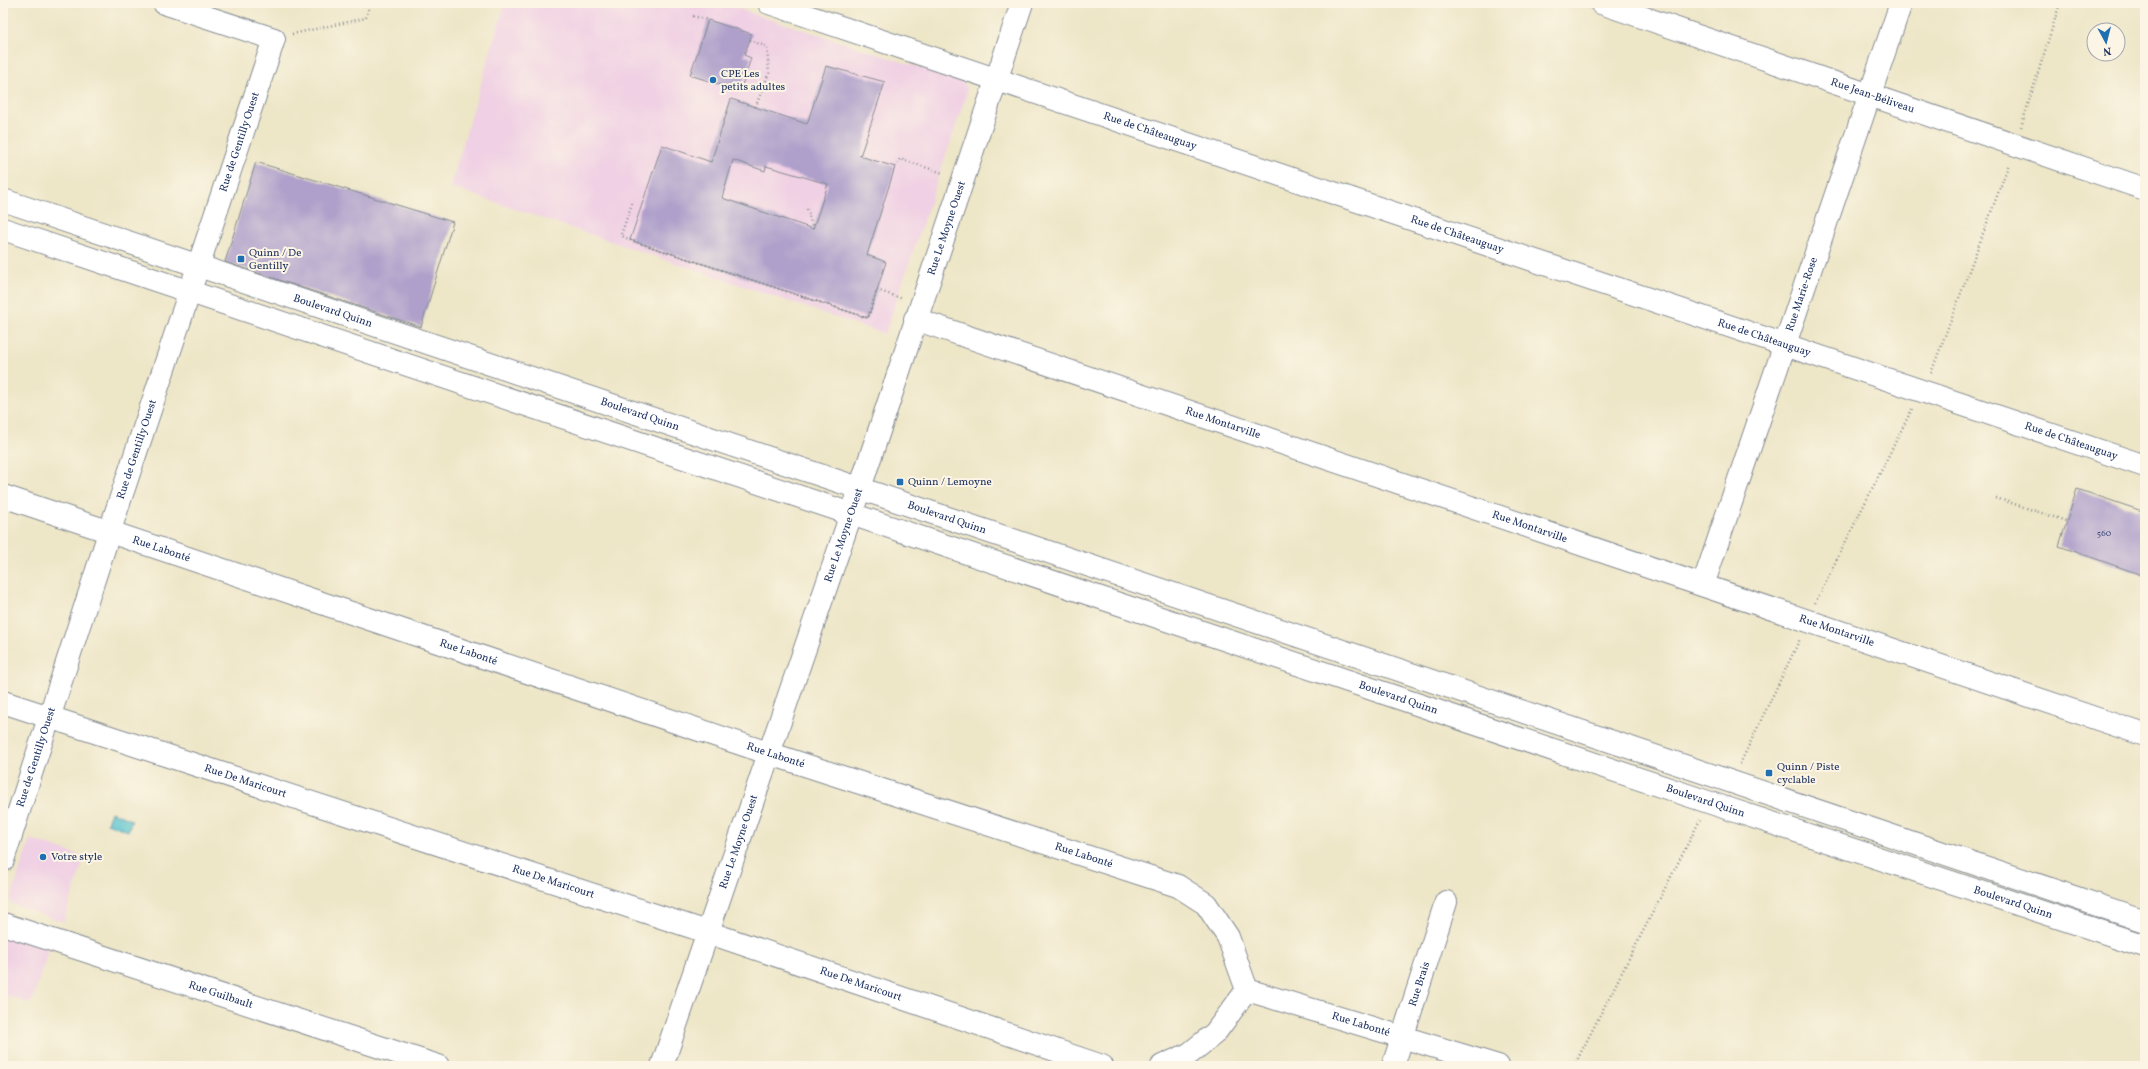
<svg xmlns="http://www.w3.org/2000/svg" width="2148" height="1069" font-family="Vollkorn,serif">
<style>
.built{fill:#f0d0e4}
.water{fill:#55c2ce;stroke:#387896}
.building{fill:#afa0cb;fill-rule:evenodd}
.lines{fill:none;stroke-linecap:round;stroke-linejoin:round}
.minor-casing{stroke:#848a92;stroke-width:24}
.path{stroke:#848a92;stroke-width:2.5;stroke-dasharray:1 3;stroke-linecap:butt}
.minor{stroke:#fff;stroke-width:22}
.poi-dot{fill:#1f6fb2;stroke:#fcf5e5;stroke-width:1.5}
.labels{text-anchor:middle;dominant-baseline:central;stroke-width:4;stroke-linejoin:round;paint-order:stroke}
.number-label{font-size:9px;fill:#404b79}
.poi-label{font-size:11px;fill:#1b2f5e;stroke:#fcf5e5;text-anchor:start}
.street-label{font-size:11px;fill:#1b2f5e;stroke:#fcf5e5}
</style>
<rect width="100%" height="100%" fill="#fcf5e5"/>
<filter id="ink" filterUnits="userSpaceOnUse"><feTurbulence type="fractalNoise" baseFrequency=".025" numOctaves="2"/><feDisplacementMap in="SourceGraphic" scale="8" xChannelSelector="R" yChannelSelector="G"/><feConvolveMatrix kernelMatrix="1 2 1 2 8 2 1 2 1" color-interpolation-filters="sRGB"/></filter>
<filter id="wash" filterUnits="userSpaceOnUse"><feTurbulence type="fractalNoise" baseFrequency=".012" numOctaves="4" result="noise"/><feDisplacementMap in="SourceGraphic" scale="16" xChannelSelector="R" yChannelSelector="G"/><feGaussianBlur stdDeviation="0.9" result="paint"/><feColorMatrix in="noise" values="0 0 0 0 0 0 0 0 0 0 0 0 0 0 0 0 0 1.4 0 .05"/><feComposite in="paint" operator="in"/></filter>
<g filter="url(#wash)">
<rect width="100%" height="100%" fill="#ede6c7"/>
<g class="built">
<polygon points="505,3 721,3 961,81 967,87 966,96 885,334 450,187"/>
<polygon points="30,839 85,857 63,922 12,904 10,900"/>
<polygon points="3,933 49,948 31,1004 3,994"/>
</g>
<polygon class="water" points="111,812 132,820 128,831 107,823"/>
<g id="blocks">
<g class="building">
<polygon points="708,20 752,34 744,55 751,58 740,91 690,75"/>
<path d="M826,66l59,16 -25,74 35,11 -28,88 19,7 -18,56 -238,-78 32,-95 49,17 20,-63 76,25zM733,160l32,11 1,-5 62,18 -15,45 -91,-31z"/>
<polygon points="256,162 453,222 421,327 225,262"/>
<polygon points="2077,489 2145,512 2145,576 2059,546"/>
</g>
</g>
</g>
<g filter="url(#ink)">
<use href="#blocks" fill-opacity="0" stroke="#848a92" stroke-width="1"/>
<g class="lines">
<defs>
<g id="minor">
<path id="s1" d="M769,3l1376,463"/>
<path id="s2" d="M1601,3l544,186"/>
<path id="s3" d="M3,200l2142,721"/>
<path id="s4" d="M3,229l1708,574 434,143"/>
<path id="s5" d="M915,319l1230,416"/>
<path id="s6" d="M3,496l765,257 410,133 28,18 22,33 19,53"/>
<path id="s7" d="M1703,585l198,-582"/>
<path id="s8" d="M3,702l704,230 395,134"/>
<path id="s9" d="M3,860l106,-327 165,-494 -110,-36"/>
<path id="s10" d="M3,924l435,142"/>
<path id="s11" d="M1247,990l251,76"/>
<path id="s12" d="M662,1066l198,-578 162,-485"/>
<polyline points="1162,1066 1189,1054 1215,1033 1247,990"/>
<path id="s13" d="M1393,1066l53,-164"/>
</g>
</defs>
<use href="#minor" class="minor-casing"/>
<g class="path">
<polyline points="693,16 708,20"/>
<polyline points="292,34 366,18 370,3"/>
<polyline points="750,40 767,47 769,73 755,108"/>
<polyline points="2021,127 2060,3"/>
<polyline points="895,167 900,159 943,173"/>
<polyline points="632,203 621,235 630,240 868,318 877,290 903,299"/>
<polyline points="807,209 813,229"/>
<polyline points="1931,373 2009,164"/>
<polyline points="1996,498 2066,521"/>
<polyline points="1815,603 1912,409"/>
<polyline points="1740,764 1800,639"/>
<polyline points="1574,1066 1700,820"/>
</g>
<use href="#minor" class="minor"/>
</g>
</g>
<g class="poi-dot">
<circle cx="713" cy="80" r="4"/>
<rect x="237" y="255" width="8" height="8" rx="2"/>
<rect x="896" y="478" width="8" height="8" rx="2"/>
<rect x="1765" y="769" width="8" height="8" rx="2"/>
<circle cx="43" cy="857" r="4"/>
</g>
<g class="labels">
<g class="number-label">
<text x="2104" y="533">560</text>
</g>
<g class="poi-label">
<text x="721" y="74">CPE Les<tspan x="721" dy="13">petits adultes</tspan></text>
<text x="249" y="253">Quinn / De<tspan x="249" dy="13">Gentilly</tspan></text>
<text x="908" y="482">Quinn / Lemoyne</text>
<text x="1777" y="767">Quinn / Piste<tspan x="1777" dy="13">cyclable</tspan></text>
<text x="51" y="857">Votre style</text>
</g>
<g class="street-label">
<text stroke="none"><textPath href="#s2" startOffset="287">Rue Jean-Béliveau</textPath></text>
<text stroke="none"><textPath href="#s1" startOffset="402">Rue de Châteauguay</textPath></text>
<text stroke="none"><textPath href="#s9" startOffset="756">Rue de Gentilly Ouest</textPath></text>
<text stroke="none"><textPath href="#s12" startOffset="885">Rue Le Moyne Ouest</textPath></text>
<text stroke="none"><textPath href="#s1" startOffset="726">Rue de Châteauguay</textPath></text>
<text stroke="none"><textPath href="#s7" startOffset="307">Rue Marie-Rose</textPath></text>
<text stroke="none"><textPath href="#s3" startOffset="348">Boulevard Quinn</textPath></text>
<text stroke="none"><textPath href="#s1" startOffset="1050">Rue de Châteauguay</textPath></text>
<text stroke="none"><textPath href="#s3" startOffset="672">Boulevard Quinn</textPath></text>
<text stroke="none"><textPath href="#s5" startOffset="325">Rue Montarville</textPath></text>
<text stroke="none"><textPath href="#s1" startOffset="1374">Rue de Châteauguay</textPath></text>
<text stroke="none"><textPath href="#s9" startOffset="432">Rue de Gentilly Ouest</textPath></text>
<text stroke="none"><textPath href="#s3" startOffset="996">Boulevard Quinn</textPath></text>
<text stroke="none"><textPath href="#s5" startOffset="649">Rue Montarville</textPath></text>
<text stroke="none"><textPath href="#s12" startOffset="561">Rue Le Moyne Ouest</textPath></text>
<text stroke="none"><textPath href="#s6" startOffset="167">Rue Labonté</textPath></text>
<text stroke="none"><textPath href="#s5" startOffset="973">Rue Montarville</textPath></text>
<text stroke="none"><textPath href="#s6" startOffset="491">Rue Labonté</textPath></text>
<text stroke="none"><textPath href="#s4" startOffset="1472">Boulevard Quinn</textPath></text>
<text stroke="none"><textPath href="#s6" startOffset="815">Rue Labonté</textPath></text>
<text stroke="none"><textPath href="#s9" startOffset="108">Rue de Gentilly Ouest</textPath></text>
<text stroke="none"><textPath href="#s8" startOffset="255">Rue De Maricourt</textPath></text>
<text stroke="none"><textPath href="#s4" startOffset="1796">Boulevard Quinn</textPath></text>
<text stroke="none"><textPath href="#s12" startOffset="237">Rue Le Moyne Ouest</textPath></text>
<text stroke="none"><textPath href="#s6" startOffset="1139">Rue Labonté</textPath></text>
<text stroke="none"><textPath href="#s8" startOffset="579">Rue De Maricourt</textPath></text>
<text stroke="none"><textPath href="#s4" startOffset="2120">Boulevard Quinn</textPath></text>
<text stroke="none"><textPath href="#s8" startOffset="903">Rue De Maricourt</textPath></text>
<text stroke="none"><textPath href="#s13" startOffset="86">Rue Brais</textPath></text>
<text stroke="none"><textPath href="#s10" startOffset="229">Rue Guilbault</textPath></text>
<text stroke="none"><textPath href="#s11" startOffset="119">Rue Labonté</textPath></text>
</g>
</g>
<rect width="2148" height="1069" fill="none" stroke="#fcf5e5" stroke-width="16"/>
<g transform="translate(2106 42) rotate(173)"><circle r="19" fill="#fcf5e5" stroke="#a2a6af"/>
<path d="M0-3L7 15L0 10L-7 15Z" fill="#1f6fb2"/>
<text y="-6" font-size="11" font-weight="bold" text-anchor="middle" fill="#1b2f5e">N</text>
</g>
</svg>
